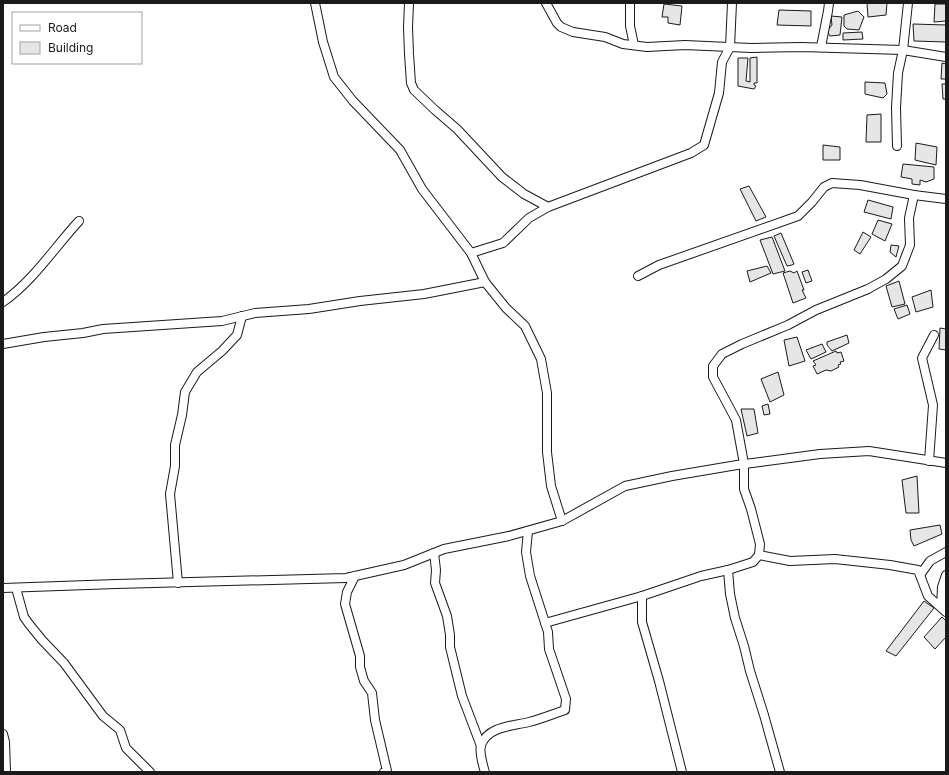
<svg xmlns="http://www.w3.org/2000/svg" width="949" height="775" font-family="Inter,sans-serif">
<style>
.building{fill:#e6e6e6;stroke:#1a1a1a}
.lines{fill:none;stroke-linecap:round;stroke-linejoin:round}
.street-casing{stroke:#1a1a1a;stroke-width:10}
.street{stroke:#fff;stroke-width:8}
</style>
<rect width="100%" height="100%" fill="#fff"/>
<g class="building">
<polygon points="867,3 887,3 886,15 868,17"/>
<polygon points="664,4 682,6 680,25 668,23 668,17 662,17"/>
<polygon points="935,4 946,4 946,21 934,22"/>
<polygon points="779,10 811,11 811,26 777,25"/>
<polygon points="858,11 864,17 859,30 847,29 844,26 844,15"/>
<polygon points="831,16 842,17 840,35 830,36 827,31 832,25"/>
<polygon points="913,24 946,25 946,42 914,41"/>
<polygon points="862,32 863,39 843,40 843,33"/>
<polygon points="757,57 757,83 754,83 754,85 756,86 754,89 738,86 738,58 748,58 746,81 750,82 750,58"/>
<polygon points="942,63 946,64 946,79 941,79"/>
<polygon points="865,82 885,83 887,94 883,98 865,94"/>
<polygon points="942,84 946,84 946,99 943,99"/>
<polygon points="881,114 881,142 866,142 867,115"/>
<polygon points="916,143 937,147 936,165 915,160"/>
<polygon points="823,145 840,147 840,160 823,160"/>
<polygon points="903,164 934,167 934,179 926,182 920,180 920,185 912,184 912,179 901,177"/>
<polygon points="749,186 766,217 756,221 740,189"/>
<polygon points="868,200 893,207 891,219 864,212"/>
<polygon points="878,220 892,224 885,241 872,234"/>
<polygon points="863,232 871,237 860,254 854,250"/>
<polygon points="781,233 794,264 792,265 787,266 774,236"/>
<polygon points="772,237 785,271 773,274 760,240"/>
<polygon points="891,245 899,246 896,257 890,252"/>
<polygon points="767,266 771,273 750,282 747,271"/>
<polygon points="808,270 812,281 806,283 802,272"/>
<polygon points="790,271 794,273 797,271 804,290 802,290 806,298 793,303 783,273"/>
<polygon points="899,281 905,304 892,307 886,286"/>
<polygon points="931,290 933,307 916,312 912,297"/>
<polygon points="907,305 910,314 898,319 894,309"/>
<polygon points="940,328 946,329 946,350 939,349"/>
<polygon points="847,335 849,343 832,351 827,345 827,342"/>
<polygon points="797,337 805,361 789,366 784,340"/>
<polygon points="822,344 826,352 811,359 806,350"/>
<polygon points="836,351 837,353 841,352 844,361 840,362 841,364 838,365 839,367 831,371 826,370 817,374 813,366 816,365 813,361"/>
<polygon points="778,372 784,395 770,402 761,379"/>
<polygon points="768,404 770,414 764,415 762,406"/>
<polygon points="741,409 754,409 758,433 747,436"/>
<polygon points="917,476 919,513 906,513 902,480"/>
<polygon points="940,525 942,534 914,546 911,540 910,530"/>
<polygon points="924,601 934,608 896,656 886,651"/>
<polygon points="942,617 946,621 946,637 935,649 924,637"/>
</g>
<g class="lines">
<defs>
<g id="street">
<polyline points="315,3 323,42 334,77 353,101 400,150 422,189 471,253 485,282 506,308 525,326 541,359 547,393 547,452 551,486 562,521"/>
<polyline points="409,3 408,27 409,54 411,83 414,90 435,110 457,129 502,177 524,194 548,207"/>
<polyline points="546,3 557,23 561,27 573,32 605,37 623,44 647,47 685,45 751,48 801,47 903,50 946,57"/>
<polyline points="630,3 630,26 634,45"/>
<polyline points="821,47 828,11 829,3"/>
<polyline points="897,146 896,108 898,73 903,50 908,3"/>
<polyline points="471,253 503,243 529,218 548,207 691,153 704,145 719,93 722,62 730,47 732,3"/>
<polyline points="638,276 659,265 798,216 812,202 824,187 832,183 860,185 914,195 946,199"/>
<path d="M3,302c31,-22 51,-54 76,-81"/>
<polyline points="3,344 44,337 83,333 103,329 222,321 255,313 309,309 360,301 424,294 485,282"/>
<polyline points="929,461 933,405 922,358 934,335"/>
<polyline points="434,553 436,570 435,583 447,616 450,635 450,647 462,696 481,746"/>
<polyline points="759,555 790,561 835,559 890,565 918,570 928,596 946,612"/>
<polyline points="728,570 730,594 735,618 744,646 750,671 764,715 780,772"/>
<polyline points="920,575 930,561 946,552"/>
<polyline points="355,576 347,592 345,604 360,656 360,667 364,681 372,693 375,720 387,771 384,772"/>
<polyline points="178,583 170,494 175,466 175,445 182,415 185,392 197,372 222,351 237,335 242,316"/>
<polyline points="3,588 116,584 346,578 404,565 444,549 509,536 562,521 625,486 672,476 737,465 820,454 869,451 946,463"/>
<polyline points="16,588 24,617 29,624 42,640 64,663 103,716 120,730 126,748 150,772"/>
<polyline points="642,596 642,622 659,681 682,772"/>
<polyline points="941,607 942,587 946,575"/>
<polyline points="545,623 642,596 701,576 728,570 753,562 759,555 760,544 751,509 744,489 744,464 736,420 713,377 713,366 722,354 742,344 788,325 816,310 868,289 886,279 902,266 910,245 909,218 914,195"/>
<polyline points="3,734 5,742 6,772"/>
<path d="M485,772c-2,-6 -6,-21 -4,-27 7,-19 32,-19 48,-23 12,-3 24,-8 36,-12l1,-11 -17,-50 -1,-17 -18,-56 -4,-24 2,-21"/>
</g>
</defs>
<use href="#street" class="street-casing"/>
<use href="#street" class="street"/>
</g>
<rect width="949" height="775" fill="none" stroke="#1a1a1a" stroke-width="8"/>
<rect x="12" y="12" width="130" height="52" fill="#ffffff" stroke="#a3a3a3"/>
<rect x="20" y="25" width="20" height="6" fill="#ffffff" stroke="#a3a3a3"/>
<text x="48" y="32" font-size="12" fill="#1a1a1a">Road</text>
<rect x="20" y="42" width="20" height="12" fill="#e6e6e6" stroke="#a3a3a3"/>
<text x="48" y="52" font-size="12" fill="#1a1a1a">Building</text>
</svg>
